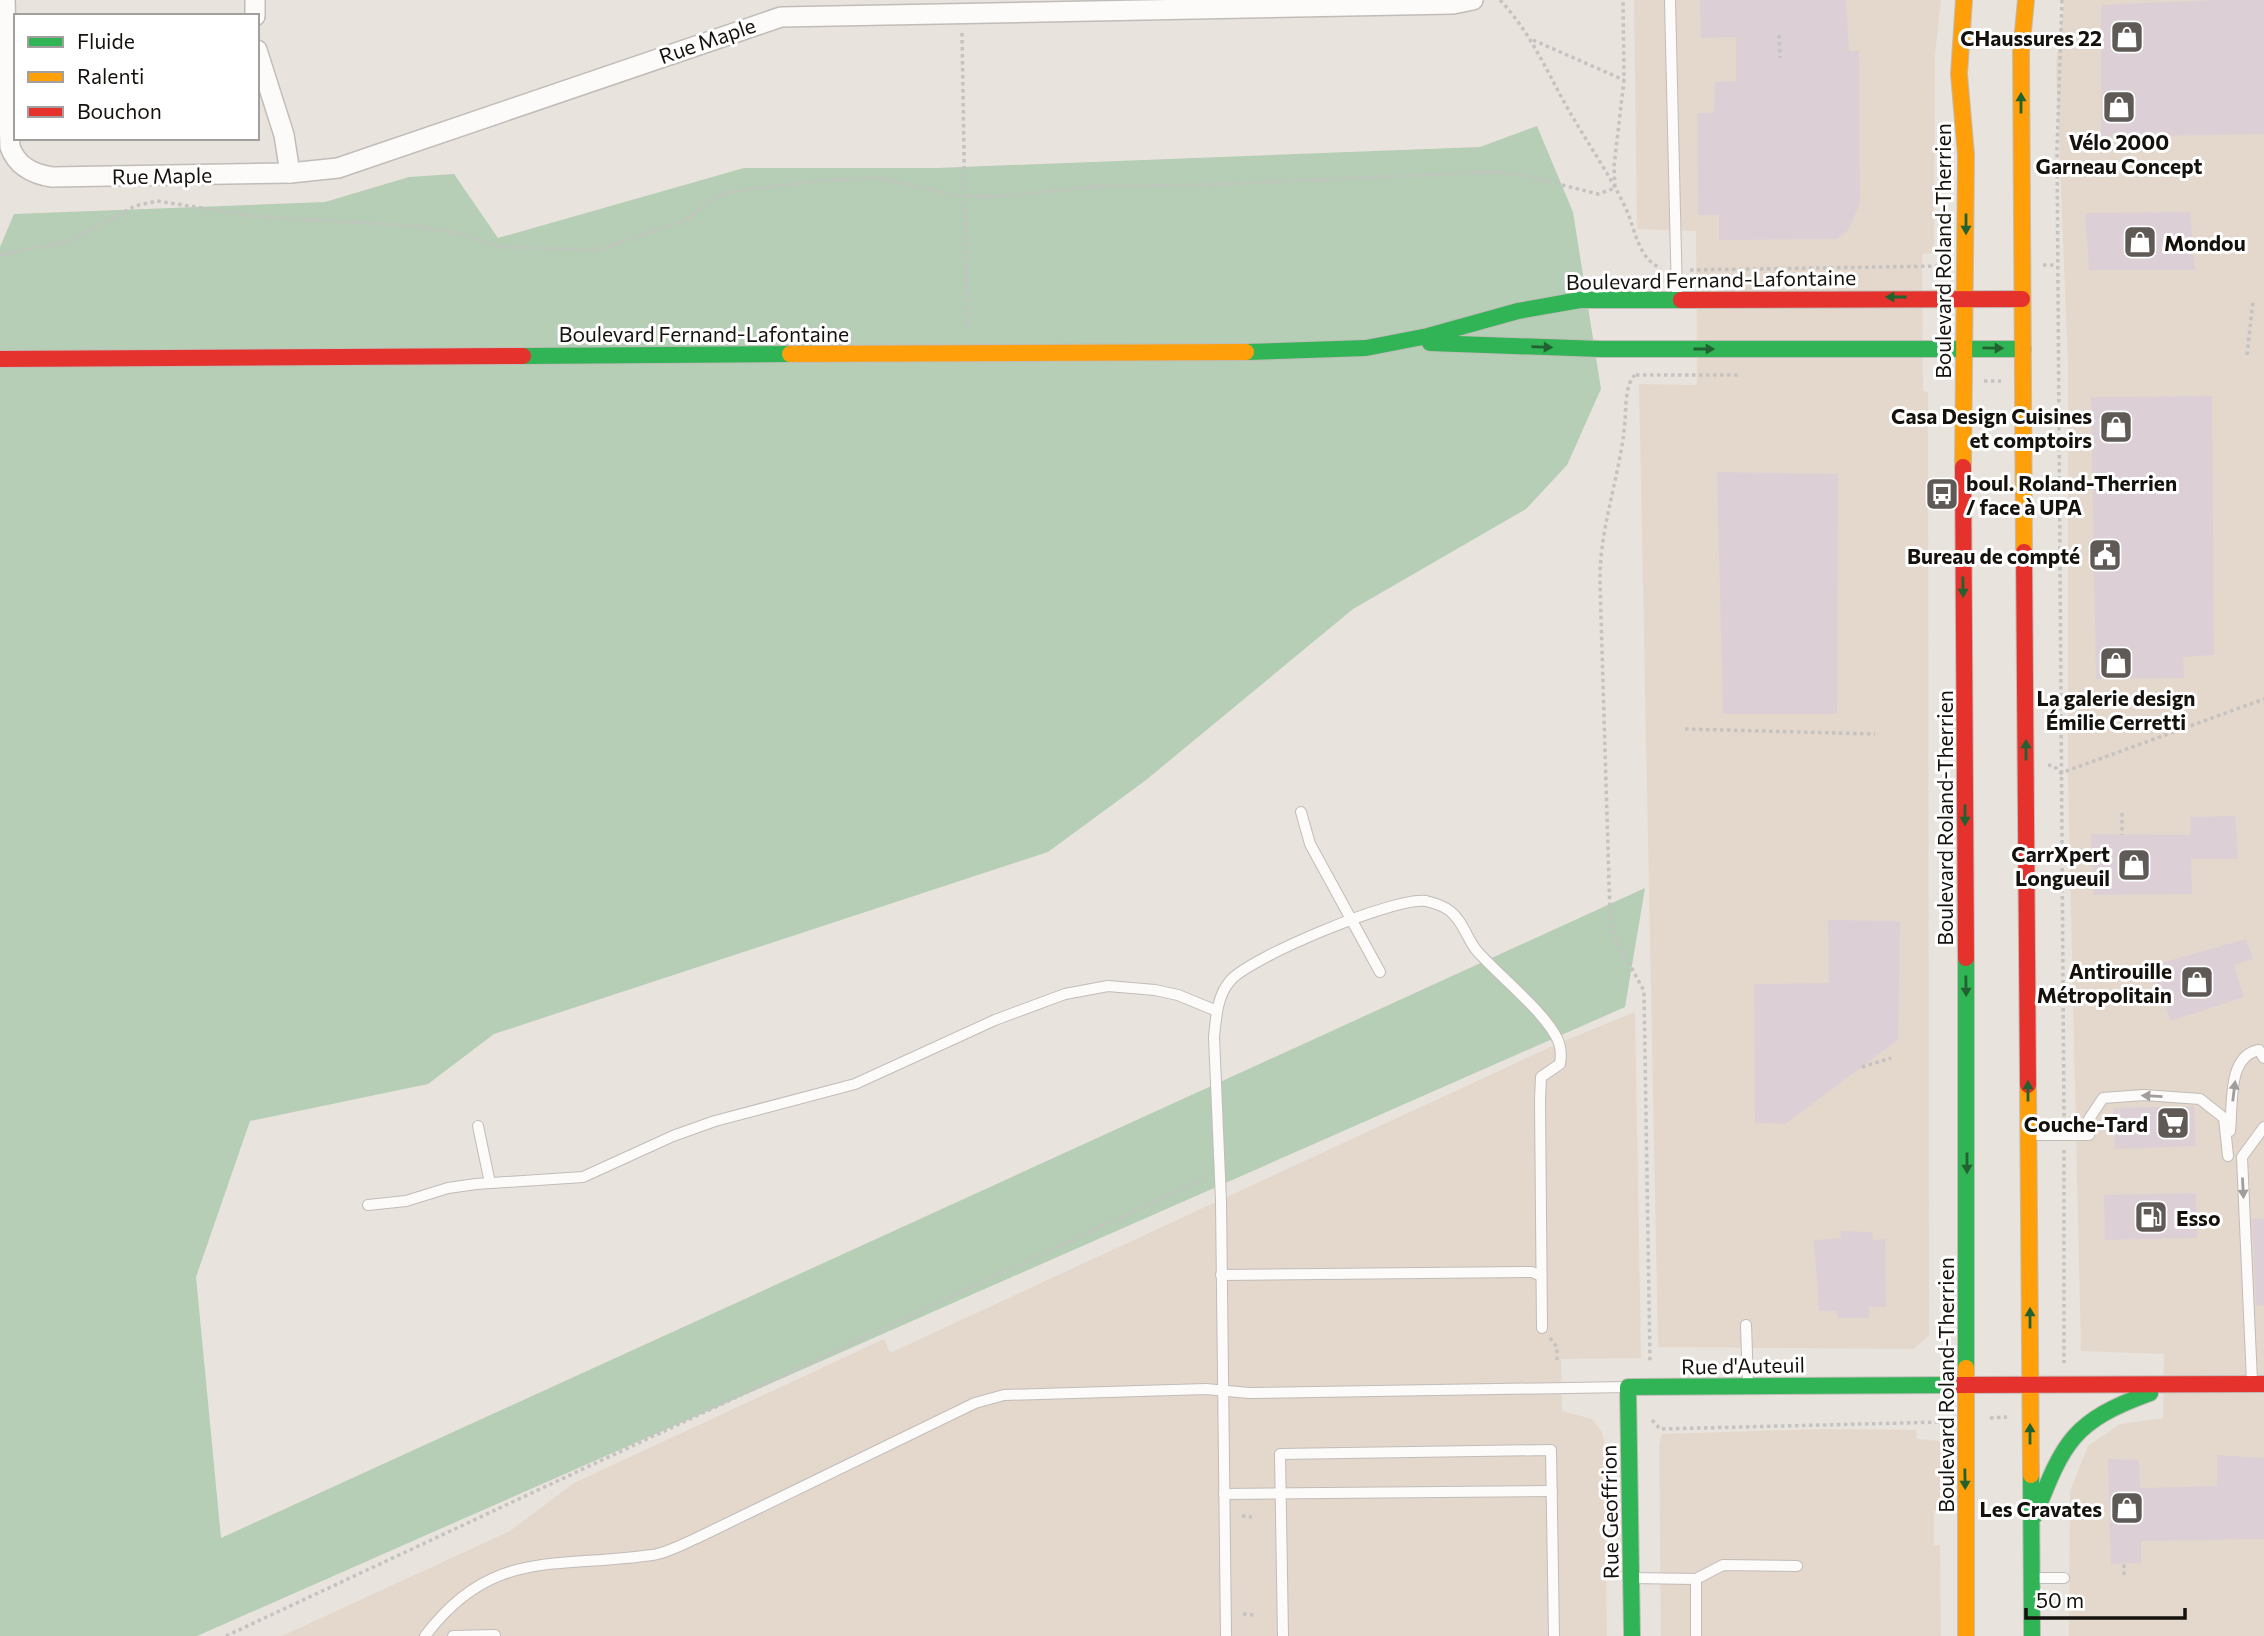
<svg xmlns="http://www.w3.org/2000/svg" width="2264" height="1636" font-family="Commissioner,sans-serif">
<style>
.built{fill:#e4d8cc}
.forest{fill:#b5ceb5}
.building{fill:#dcd0d6}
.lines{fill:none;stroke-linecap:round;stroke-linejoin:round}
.lane-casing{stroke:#c1bcb8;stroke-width:12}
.street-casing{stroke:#c1bcb8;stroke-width:22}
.fast-casing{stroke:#c1bcb8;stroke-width:18}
.slow-casing{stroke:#c1bcb8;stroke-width:18}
.jam-casing{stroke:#c1bcb8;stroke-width:18}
.path{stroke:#c5c3c1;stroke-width:3.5;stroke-dasharray:3.5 3.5;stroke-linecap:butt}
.lane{stroke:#fcfbfa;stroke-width:10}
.street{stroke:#fcfbfa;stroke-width:19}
.fast{stroke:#30b455;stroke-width:16}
.slow{stroke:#ff9f0a;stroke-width:16}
.jam{stroke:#e5322d;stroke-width:16}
.oneway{fill:#226231}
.oneway2{fill:#a09d9b}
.labels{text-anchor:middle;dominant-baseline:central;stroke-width:6;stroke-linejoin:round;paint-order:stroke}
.poi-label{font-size:21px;font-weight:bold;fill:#15110d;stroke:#fff;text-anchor:end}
.street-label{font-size:21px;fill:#15110d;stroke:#fff}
</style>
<rect width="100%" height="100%" fill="#e9e3dd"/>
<g class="built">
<polygon points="1634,0 1941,0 1935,55 1934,253 1922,254 1923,391 1928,392 1929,1335 1914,1349 1658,1347 1639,384 1697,385 1696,231 1637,229"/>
<polygon points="2064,0 2264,0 2264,1636 2069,1636 2070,1491 2088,1446 2120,1424 2163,1418 2164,1354 2081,1351 2068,779 2068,364 2056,65"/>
<polygon points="1635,1012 1641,1358 1561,1359 1562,1411 1592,1419 1602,1432 1604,1442 1607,1636 282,1636 510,1531 574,1483 884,1339 890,1353 1559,1043"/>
<polygon points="1824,1429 1916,1430 1917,1439 1940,1441 1940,1511 1934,1511 1934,1545 1940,1545 1941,1636 1661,1636 1659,1445 1662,1434"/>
</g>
<polygon class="forest" points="1537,126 1573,212 1601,389 1567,465 1526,509 1353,609 1146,780 1048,852 494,1034 428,1084 250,1121 196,1277 221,1538 1645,888 1625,1007 197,1636 0,1636 0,247 14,214 325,202 409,177 454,174 498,238 744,168 937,168 1480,147"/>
<g class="building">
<polygon points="1700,0 1846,0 1849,51 1859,51 1860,203 1849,229 1837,239 1719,240 1719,215 1698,215 1697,113 1714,113 1715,82 1736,81 1736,37 1701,38"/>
<polygon points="2213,0 2264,0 2264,134 2101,137 2101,5"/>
<polygon points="2190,212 2195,270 2089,270 2085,213"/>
<polygon points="2212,396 2214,655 2183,657 2184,678 2096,679 2091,397"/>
<polygon points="1717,472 1838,474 1837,714 1723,714"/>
<polygon points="2235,816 2238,859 2191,859 2192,894 2094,895 2091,834 2191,835 2190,817"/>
<polygon points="1828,920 1900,921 1898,1040 1785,1124 1755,1123 1754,984 1829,983"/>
<polygon points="2246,939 2253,959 2234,965 2244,997 2171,1021 2150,966"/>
<polygon points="2194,1106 2196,1146 2115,1149 2113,1108"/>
<polygon points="2196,1193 2197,1238 2105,1240 2104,1195"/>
<polygon points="2252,1219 2264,1219 2264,1305 2256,1306"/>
<polygon points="1841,1231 1872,1232 1873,1240 1885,1239 1886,1307 1869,1307 1869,1318 1838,1318 1836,1311 1819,1311 1814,1240 1841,1238"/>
<polygon points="2217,1455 2264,1458 2264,1539 2141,1541 2141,1563 2111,1564 2108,1459 2139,1460 2140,1488 2217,1486"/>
</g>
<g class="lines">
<defs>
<g id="lane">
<polyline points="1670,0 1677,298"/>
<polyline points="1301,812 1310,844 1380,972"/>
<polyline points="478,1126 490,1183"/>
<path d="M2230,1131c3,-27 -3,-75 29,-81l5,8"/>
<polyline points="2029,1135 2089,1135 2089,1119 2103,1098 2144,1095 2200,1099 2224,1118 2228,1156"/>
<polyline points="368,1205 406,1201 448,1188 476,1184 583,1177 673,1136 715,1121 855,1084 995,1020 1065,994 1108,986 1155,990 1178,995 1217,1011"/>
<polyline points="1221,1275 1532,1272 1541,1276"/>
<polyline points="1746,1325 1748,1384"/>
<polyline points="2252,1381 2242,1157 2264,1127"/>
<polyline points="1224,1494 1552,1491"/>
<polyline points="1632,1578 1696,1579 1696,1636"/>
<polyline points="2033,1578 2064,1578"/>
<polyline points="1696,1579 1723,1565 1797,1566"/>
<path d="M425,1636c67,-89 131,-67 227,-81 15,-2 31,-11 45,-17l278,-135 29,-8 202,-6 43,4 378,-6"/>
<polyline points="453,1636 495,1635"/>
<path d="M1226,1636l-5,-435 -7,-164c2,-19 3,-41 16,-56 18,-23 166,-85 196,-80 8,2 18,5 24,10 13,10 17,28 27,40 21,24 72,64 82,92 2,6 2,15 1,21l-19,13 -1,23 2,228"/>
<polyline points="1283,1636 1280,1454 1551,1450 1554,1636"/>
</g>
<g id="street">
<path d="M5,0l5,147c7,19 22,27 42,30l238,-4 48,-5 443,-151 672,-13 20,-4"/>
<polyline points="255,0 255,16"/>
<polyline points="257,50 284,135 290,173"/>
</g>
<g id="fast">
<polyline points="1430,343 1600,349 2023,349"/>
<polyline points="1246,352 1366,348 1428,336 1518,311 1580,300 1681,300"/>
<polyline points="523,356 790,354"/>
<polyline points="1966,958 1966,1368"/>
<polyline points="2031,1475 2032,1636"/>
<path d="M2035,1515c29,-74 38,-94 115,-122"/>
<polyline points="1632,1636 1628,1387 1953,1385"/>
</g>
<g id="slow">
<polyline points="790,354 1246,352"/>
<polyline points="1963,467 1966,155 1959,74 1964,0"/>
<polyline points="2024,552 2021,52 2026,0"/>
<polyline points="2028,1085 2031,1475"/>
<polyline points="1966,1636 1966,1368"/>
</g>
<g id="jam">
<polyline points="1681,300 2022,299"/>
<polyline points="0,359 523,356"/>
<polyline points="1963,467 1966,958"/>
<polyline points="2024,552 2028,1085"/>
<polyline points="1953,1385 2264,1384"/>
</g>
</defs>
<use href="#lane" class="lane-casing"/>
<use href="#street" class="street-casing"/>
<use href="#fast" class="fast-casing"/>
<use href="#slow" class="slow-casing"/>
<use href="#jam" class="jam-casing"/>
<g class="path">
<path d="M1500,0c31,33 46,70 68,109 19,34 42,65 59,102 8,19 12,49 34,57"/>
<polyline points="2062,0 2057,147 2064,1121"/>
<polyline points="962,33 967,329"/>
<polyline points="1779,35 1780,58"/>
<polyline points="1533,40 1624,80"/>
<polyline points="0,255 69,241 135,206 157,201 253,216 415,226 458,233 500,247 598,250 686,220 710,200 728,192 828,180 880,178 959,196 993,197 1101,186 1201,185 1495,172 1523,175 1598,194 1615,188 1614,166 1624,80 1623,0"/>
<polyline points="2043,265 2057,265"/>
<polyline points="1690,270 1941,266"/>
<polyline points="2247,355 2253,301"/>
<path d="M1635,375c-10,9 -9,33 -10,47 -5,55 -26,106 -25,161l10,332 5,22 29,54 6,372"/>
<polyline points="1636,375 1740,375"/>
<polyline points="1984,381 2001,381"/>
<polyline points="1685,729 1875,734"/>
<polyline points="2048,765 2054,766 2061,773 2264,699"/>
<polyline points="2122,813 2122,835"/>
<polyline points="1862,1067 1891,1058"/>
<polyline points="2064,1150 2064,1363"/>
<polyline points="1550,1338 1557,1347 1557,1361"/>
<polyline points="1990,1418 2007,1417"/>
<polyline points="1652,1420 1660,1429 1944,1422"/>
<polyline points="1242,1516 1252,1517"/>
<polyline points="2124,1575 2124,1564"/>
<polyline points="1243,1614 1254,1615"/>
<polyline points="226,1636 1205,1178"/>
</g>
<use href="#lane" class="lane"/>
<use href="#street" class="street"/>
<use href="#fast" class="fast"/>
<use href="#slow" class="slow"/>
<use href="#jam" class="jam"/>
</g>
<defs><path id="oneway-solid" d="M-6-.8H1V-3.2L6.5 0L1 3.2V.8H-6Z" transform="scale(1.75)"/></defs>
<g class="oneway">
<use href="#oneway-solid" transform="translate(2021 103) rotate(-90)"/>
<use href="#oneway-solid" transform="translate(1966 224) rotate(90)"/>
<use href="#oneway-solid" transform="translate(1896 297) rotate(180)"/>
<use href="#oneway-solid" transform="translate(1542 347) rotate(2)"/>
<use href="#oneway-solid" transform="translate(1993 348) rotate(1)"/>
<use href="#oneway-solid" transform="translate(1704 349)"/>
<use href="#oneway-solid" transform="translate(1963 587) rotate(89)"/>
<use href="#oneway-solid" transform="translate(2026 750) rotate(-90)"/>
<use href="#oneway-solid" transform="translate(1965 815) rotate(90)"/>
<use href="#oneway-solid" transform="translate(1966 986) rotate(89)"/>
<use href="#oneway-solid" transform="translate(2028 1091) rotate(-90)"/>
<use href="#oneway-solid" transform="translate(1967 1163) rotate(90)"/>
<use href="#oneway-solid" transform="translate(2030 1318) rotate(-90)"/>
<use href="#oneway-solid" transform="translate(2030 1434) rotate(-90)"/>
<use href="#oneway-solid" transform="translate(1965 1479) rotate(89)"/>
</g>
<g class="oneway2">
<use href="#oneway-solid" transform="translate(2234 1091) rotate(-83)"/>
<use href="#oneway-solid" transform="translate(2152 1096) rotate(-177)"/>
<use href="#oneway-solid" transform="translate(2243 1188) rotate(87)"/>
</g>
<defs>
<symbol id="shop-square" viewBox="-11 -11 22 22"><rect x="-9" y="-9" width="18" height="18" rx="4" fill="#5f5a56" stroke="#fff"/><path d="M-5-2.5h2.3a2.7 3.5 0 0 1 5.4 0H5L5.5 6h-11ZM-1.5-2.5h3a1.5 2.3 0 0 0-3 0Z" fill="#fff"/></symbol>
<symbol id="bus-square" viewBox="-11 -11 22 22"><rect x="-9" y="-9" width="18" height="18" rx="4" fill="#5f5a56" stroke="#fff"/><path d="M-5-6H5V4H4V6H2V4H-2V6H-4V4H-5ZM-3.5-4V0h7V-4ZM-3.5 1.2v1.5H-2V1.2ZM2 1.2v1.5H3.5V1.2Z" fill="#fff"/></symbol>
<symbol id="civic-square" viewBox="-11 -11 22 22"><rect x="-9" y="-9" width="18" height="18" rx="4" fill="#5f5a56" stroke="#fff"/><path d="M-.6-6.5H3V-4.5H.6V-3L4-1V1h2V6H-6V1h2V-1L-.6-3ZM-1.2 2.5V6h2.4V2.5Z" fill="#fff"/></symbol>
<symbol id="supermarket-square" viewBox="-11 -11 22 22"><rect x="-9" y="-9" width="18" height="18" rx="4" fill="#5f5a56" stroke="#fff"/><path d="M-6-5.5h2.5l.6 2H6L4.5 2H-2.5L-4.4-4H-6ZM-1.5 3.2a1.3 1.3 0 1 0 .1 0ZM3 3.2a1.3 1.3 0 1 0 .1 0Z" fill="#fff"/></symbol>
<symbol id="fuel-square" viewBox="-11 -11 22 22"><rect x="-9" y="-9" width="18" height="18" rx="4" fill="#5f5a56" stroke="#fff"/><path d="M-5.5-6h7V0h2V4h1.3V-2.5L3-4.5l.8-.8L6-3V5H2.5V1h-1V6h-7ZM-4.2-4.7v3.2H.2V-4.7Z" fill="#fff"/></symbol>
</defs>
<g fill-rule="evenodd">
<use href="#shop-square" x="2108" y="18" width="38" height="38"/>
<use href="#shop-square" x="2100" y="88" width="38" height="38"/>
<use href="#shop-square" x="2121" y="223" width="38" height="38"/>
<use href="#shop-square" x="2097" y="408" width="38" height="38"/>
<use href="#bus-square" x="1923" y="475" width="38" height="38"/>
<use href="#civic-square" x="2086" y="536" width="38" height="38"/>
<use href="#shop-square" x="2097" y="644" width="38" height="38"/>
<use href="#shop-square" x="2115" y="846" width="38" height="38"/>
<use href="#shop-square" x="2178" y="963" width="38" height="38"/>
<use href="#supermarket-square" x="2154" y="1104" width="38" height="38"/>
<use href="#fuel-square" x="2132" y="1198" width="38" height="38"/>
<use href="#shop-square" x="2108" y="1489" width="38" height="38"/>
</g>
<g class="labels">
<g class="poi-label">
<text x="2102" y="37">CHaussures 22</text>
<text x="2119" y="141" text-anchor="middle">Vélo 2000<tspan x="2119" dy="24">Garneau Concept</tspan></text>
<text x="2164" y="242" text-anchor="start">Mondou</text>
<text x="2092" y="415">Casa Design Cuisines<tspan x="2092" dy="24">et comptoirs</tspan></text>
<text x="1966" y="482" text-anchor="start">boul. Roland-Therrien<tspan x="1966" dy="24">/ face à UPA</tspan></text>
<text x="2080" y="555">Bureau de compté</text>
<text x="2116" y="697" text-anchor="middle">La galerie design<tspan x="2116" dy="24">Émilie Cerretti</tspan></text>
<text x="2110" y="853">CarrXpert<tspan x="2110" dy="24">Longueuil</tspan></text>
<text x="2172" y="970">Antirouille<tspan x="2172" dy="24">Métropolitain</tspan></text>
<text x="2148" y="1123">Couche-Tard</text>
<text x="2176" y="1217" text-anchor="start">Esso</text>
<text x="2102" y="1508">Les Cravates</text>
</g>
<g class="street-label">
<text transform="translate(707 40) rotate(-19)">Rue Maple</text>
<text transform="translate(162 175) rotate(-1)">Rue Maple</text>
<text transform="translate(1942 251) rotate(-90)">Boulevard Roland-Therrien</text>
<text transform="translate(1711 279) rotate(-1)">Boulevard Fernand-Lafontaine</text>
<text x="704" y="333">Boulevard Fernand-Lafontaine</text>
<text transform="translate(1944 818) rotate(-90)">Boulevard Roland-Therrien</text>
<text transform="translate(1743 1365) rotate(-1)">Rue d'Auteuil</text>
<text transform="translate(1945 1385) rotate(-90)">Boulevard Roland-Therrien</text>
<text transform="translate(1609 1512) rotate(-91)">Rue Geoffrion</text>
</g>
</g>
<rect x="14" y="14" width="245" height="126" fill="#ffffff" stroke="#a1a09e" stroke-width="2"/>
<rect x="28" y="37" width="35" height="10" fill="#30b455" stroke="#a1a09e" stroke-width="2"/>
<text x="77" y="49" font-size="21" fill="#15110d">Fluide</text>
<rect x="28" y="72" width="35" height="10" fill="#ff9f0a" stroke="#a1a09e" stroke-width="2"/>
<text x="77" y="84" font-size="21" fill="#15110d">Ralenti</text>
<rect x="28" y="107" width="35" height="10" fill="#e5322d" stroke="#a1a09e" stroke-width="2"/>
<text x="77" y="119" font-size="21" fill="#15110d">Bouchon</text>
<path d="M2026 1608v10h159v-10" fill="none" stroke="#15110d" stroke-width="3.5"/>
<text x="2036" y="1608" font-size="21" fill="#15110d" stroke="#ffffff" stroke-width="5" paint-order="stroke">50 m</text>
</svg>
